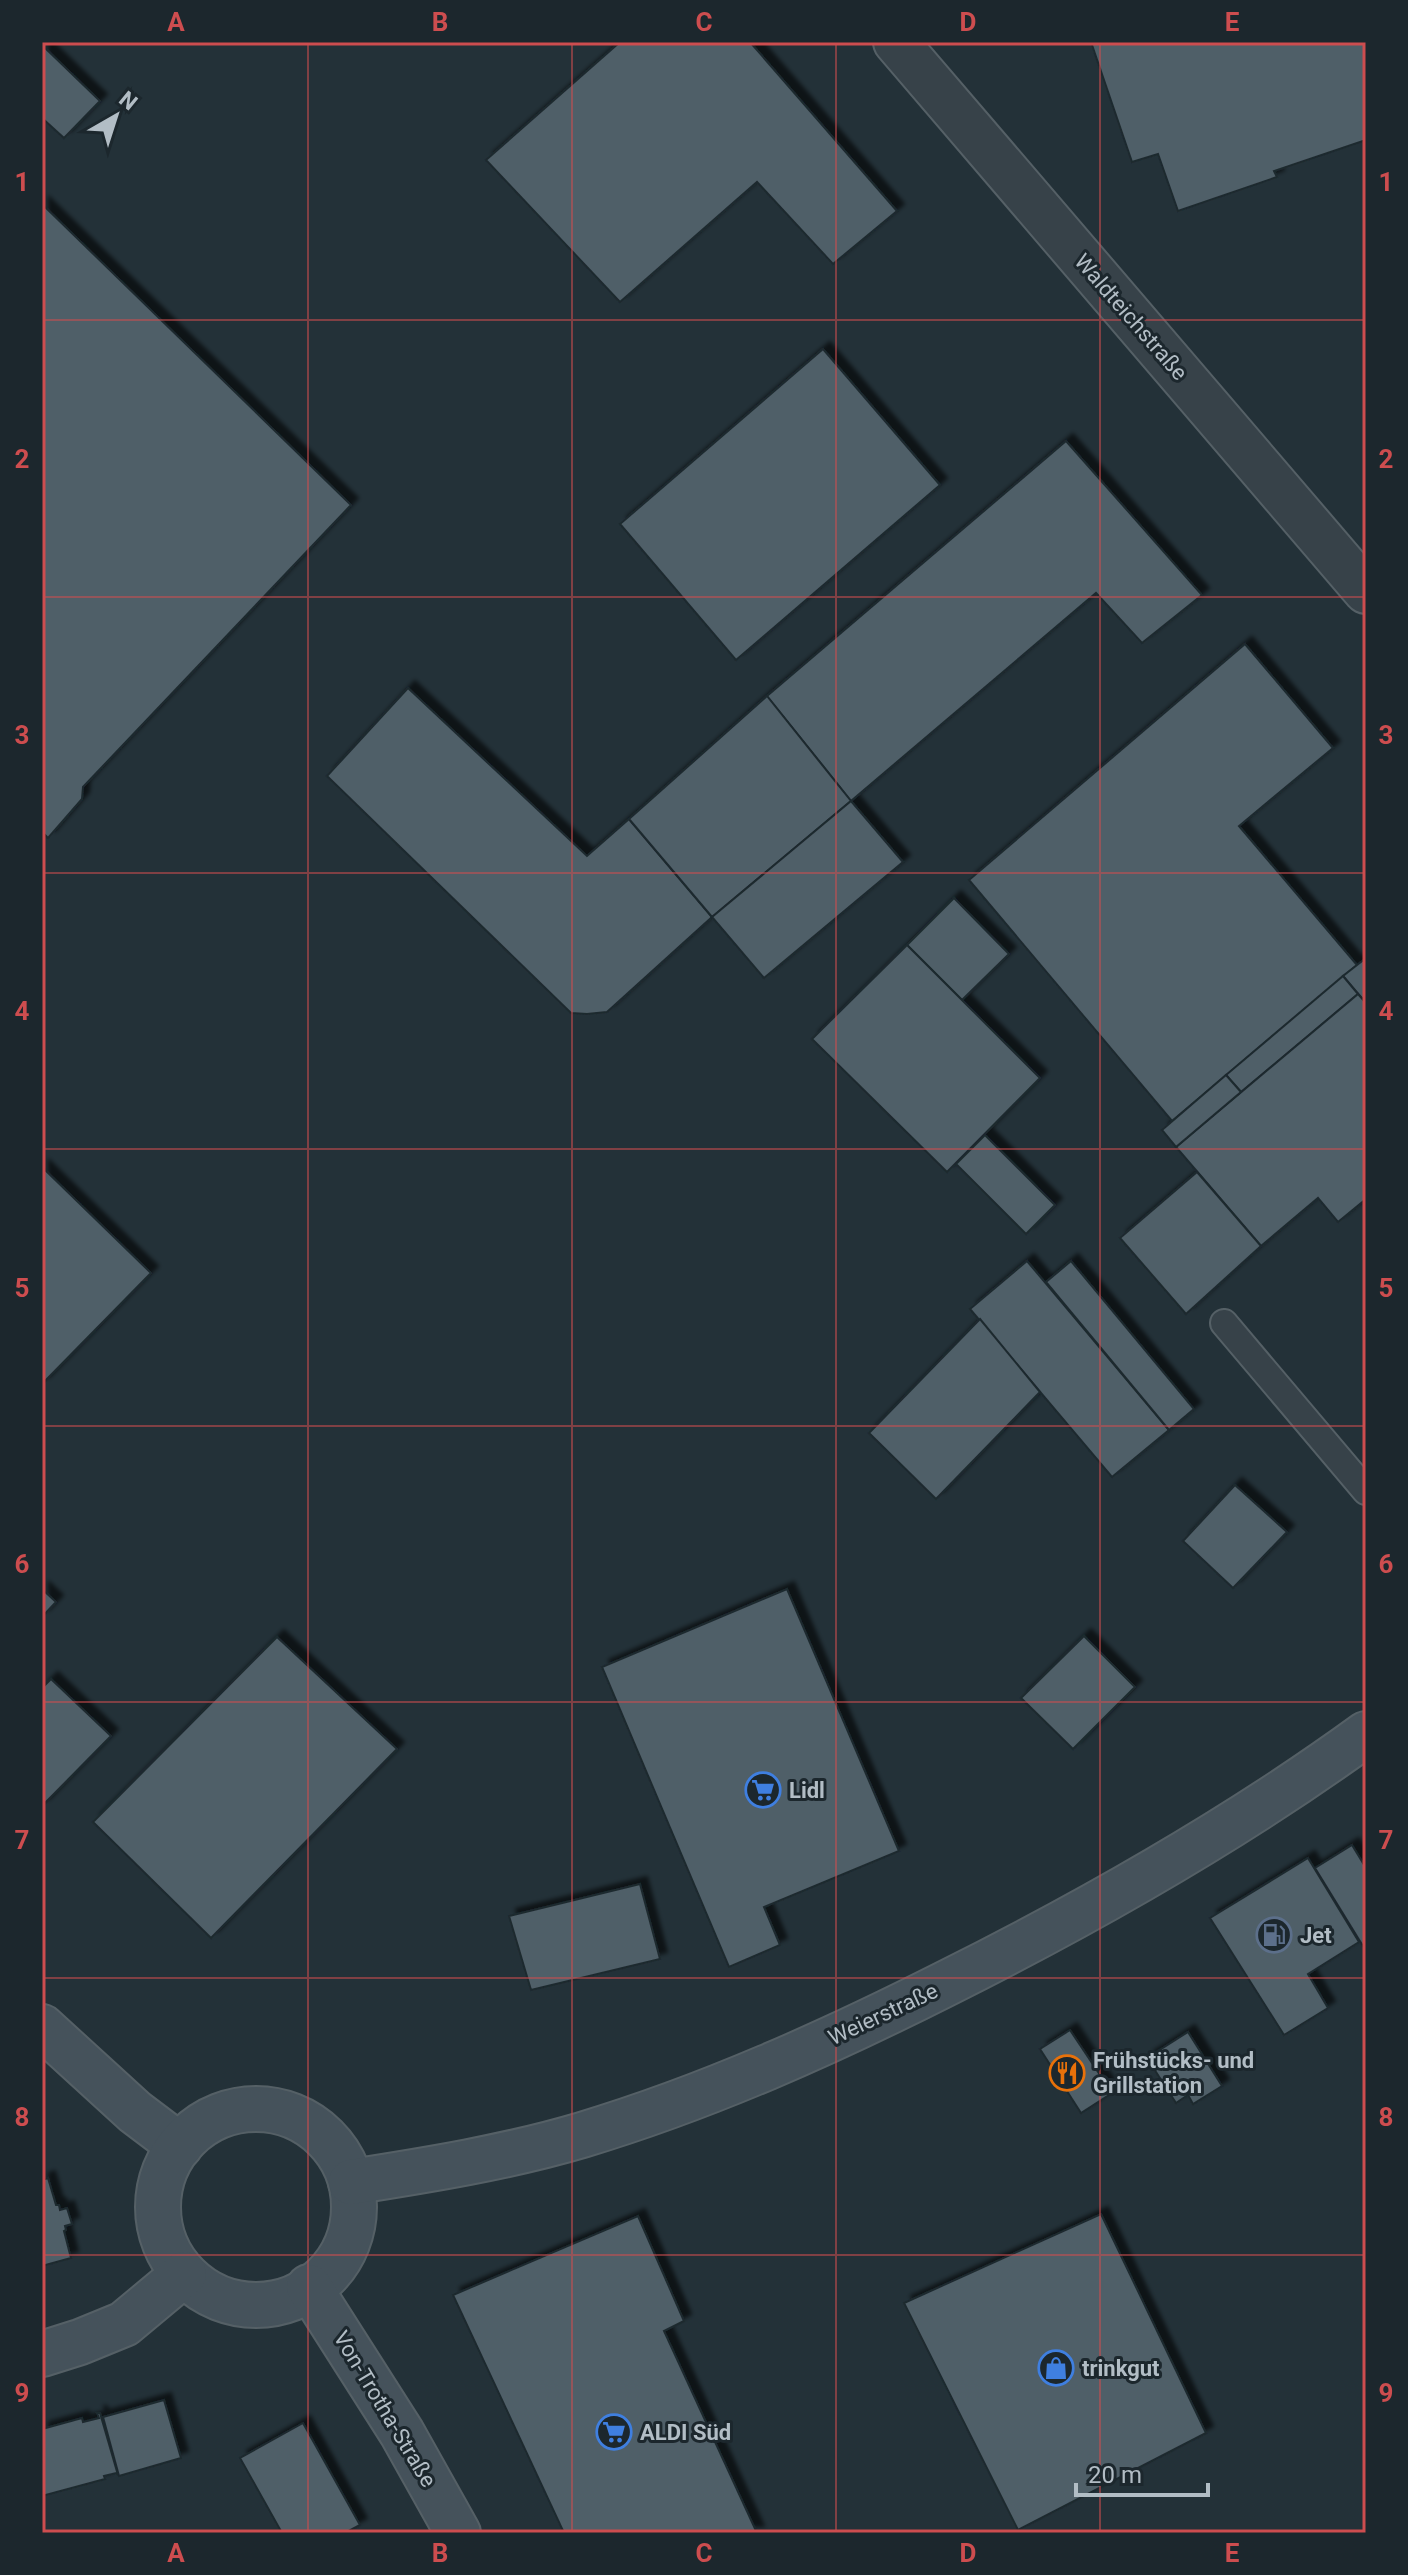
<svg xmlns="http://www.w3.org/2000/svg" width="1408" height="2575" font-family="Roboto,sans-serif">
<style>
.building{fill:#4f5e67;stroke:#1e292f;stroke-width:2;filter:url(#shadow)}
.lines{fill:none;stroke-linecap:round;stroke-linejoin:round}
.lane-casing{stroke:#556066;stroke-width:30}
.street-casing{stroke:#556066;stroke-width:48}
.secondary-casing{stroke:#556066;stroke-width:48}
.lane{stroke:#374249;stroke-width:26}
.street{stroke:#374249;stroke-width:44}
.secondary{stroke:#45525b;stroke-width:44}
.grid{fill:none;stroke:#cd4d4f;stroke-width:2;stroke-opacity:0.55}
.labels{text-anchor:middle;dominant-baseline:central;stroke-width:6;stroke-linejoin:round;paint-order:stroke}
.street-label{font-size:22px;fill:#b2bdc5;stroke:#1c272d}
.poi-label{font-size:22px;font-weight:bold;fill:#b2bdc5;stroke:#1c272d;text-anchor:start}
.neatline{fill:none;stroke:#cd4d4f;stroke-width:3}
.grid-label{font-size:26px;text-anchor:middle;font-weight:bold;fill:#cd4d4f}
</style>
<defs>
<filter id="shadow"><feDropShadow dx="7" dy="-7" stdDeviation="2" flood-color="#0009"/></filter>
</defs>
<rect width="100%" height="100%" fill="#233138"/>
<g class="building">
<polygon points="620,42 750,42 897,211 833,264 757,182 620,302 486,160"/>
<polygon points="1091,42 1366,42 1366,140 1274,171 1277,177 1178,211 1158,154 1132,162"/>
<polygon points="42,45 100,101 64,138 42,118"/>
<polygon points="42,204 351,505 83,787 82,799 48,838 42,832"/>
<polygon points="823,349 940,485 736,660 620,524"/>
<polygon points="1066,441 1202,595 1142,643 1096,593 851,801 767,696"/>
<polygon points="1245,644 1333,748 1239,826 1357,965 1172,1121 969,880"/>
<polygon points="408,688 587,856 629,819 712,917 607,1012 587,1014 571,1013 327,776"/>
<polygon points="767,696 851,801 712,917 629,819"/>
<polygon points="851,801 903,862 764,978 712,917"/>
<polygon points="954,898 1009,954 962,1000 907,945"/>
<polygon points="907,945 1040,1078 947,1172 812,1039"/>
<polygon points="1366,958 1366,1003 1343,976"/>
<polygon points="1343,976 1358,994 1241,1092 1226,1075"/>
<polygon points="1358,994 1366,1003 1366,1199 1338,1222 1318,1198 1261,1246 1176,1147"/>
<polygon points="1226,1075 1241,1092 1176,1147 1162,1130"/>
<polygon points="985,1135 1055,1205 1026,1234 956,1164"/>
<polygon points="42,1167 151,1273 42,1384"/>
<polygon points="1197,1172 1261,1246 1186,1314 1120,1238"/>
<polygon points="1027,1261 1169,1430 1112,1477 970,1309"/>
<polygon points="1071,1261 1194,1409 1169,1430 1046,1282"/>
<polygon points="980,1319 1040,1392 936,1499 869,1433"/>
<polygon points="1235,1485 1287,1532 1233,1588 1183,1541"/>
<polygon points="42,1589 56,1602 42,1617"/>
<polygon points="787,1589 899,1851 764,1907 780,1945 729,1967 602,1667"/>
<polygon points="1084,1636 1135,1687 1073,1749 1021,1698"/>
<polygon points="277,1637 397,1749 211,1938 93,1822"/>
<polygon points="51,1679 111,1736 42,1806 42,1688"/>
<polygon points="1352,1845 1366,1868 1366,1951 1315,1868"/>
<polygon points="1308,1858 1359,1942 1308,1974 1328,2008 1284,2035 1210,1918"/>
<polygon points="640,1884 660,1959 531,1990 509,1916"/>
<polygon points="1070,2030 1112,2093 1081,2113 1040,2049"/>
<polygon points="1188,2032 1222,2086 1193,2104 1188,2095 1176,2103 1147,2058"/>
<polygon points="48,2178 56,2205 59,2205 60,2210 67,2208 72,2224 65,2226 66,2230 64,2231 71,2258 42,2266 42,2180"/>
<polygon points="1101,2214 1206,2433 1018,2530 904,2303"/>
<polygon points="638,2216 684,2321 664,2331 757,2533 564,2533 453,2295"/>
<polygon points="164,2400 181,2458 119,2476 103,2417"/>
<polygon points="97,2413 100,2413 118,2475 116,2473 104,2476 105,2479 42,2496 42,2429 82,2418 83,2422 99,2418"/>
<polygon points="303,2423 360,2525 345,2533 282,2533 240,2458"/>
</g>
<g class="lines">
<defs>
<polyline id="lane" points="1224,1323 1366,1491"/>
<polyline id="street" points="896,42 1366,591"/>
<g id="secondary">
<polyline points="42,2027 135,2112 180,2146"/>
<circle cx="256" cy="2207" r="98"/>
<path d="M351,2182c77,-12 157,-25 231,-47 126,-38 246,-92 363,-151 146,-73 289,-154 421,-250"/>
<polyline points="309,2287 402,2433 458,2533"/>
<polyline points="42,2354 80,2342 124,2324 184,2274"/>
</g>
</defs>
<use href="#lane" class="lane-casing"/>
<use href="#street" class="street-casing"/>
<use href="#secondary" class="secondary-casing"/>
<use href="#lane" class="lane"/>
<use href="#street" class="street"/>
<use href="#secondary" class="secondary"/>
</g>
<path class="grid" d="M308,42v2491M572,42v2491M836,42v2491M1100,42v2491M42,320h1324M42,597h1324M42,873h1324M42,1149h1324M42,1426h1324M42,1702h1324M42,1978h1324M42,2255h1324"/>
<defs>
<symbol id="supermarket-ring" viewBox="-11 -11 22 22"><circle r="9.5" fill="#1c272d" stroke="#3f7fe0" stroke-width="1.5"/><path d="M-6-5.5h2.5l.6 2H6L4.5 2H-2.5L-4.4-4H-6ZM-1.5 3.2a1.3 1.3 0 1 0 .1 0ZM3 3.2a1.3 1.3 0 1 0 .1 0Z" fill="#3f7fe0"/></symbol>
<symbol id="fuel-ring" viewBox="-11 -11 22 22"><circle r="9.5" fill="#1c272d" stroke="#5c6f8a" stroke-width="1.5"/><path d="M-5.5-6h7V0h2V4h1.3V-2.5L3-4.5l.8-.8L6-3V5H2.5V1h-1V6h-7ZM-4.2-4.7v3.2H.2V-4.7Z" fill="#5c6f8a"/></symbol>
<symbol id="restaurant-ring" viewBox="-11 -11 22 22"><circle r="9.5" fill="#1c272d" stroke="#e8710a" stroke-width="1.5"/><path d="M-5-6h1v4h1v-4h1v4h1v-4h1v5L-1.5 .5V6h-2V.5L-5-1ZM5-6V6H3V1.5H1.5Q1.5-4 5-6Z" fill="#e8710a"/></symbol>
<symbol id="shop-ring" viewBox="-11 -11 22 22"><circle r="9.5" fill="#1c272d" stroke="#3f7fe0" stroke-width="1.5"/><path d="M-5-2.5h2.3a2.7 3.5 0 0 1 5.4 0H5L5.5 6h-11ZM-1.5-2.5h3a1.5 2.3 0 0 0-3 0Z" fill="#3f7fe0"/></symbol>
</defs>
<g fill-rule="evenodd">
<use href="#supermarket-ring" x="743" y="1770" width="40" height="40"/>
<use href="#fuel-ring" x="1254" y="1915" width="40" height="40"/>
<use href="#restaurant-ring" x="1047" y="2053" width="40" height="40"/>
<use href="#shop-ring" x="1036" y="2348" width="40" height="40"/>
<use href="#supermarket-ring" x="594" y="2412" width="40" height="40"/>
</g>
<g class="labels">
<g class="street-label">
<text transform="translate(1131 317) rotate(49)">Waldteichstraße</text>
<text transform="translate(883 2014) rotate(-25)">Weierstraße</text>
<text transform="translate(385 2409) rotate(59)">Von-Trotha-Straße</text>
</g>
<g class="poi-label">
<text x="789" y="1790">Lidl</text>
<text x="1300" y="1935">Jet</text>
<text x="1093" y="2060">Frühstücks- und<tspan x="1093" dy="25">Grillstation</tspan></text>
<text x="1082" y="2368">trinkgut</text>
<text x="640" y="2432">ALDI Süd</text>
</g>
</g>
<rect width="1408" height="2575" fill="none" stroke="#1c272d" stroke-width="88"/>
<g transform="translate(116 116) rotate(39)" stroke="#1c272d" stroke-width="6" paint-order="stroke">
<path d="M0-6L14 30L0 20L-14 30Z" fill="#b2bdc5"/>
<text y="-12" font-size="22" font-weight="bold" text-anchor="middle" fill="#b2bdc5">N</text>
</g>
<path d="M1076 2483v12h132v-12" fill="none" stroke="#b2bdc5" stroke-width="4"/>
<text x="1088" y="2483" font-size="24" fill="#b2bdc5" stroke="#1c272d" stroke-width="6" paint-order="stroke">20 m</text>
<rect x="44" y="44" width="1320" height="2487" class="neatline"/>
<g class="grid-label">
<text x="176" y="31">A</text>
<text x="440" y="31">B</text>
<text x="704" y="31">C</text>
<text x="968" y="31">D</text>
<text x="1232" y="31">E</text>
<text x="22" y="191">1</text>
<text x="1386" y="191">1</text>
<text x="22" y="468">2</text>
<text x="1386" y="468">2</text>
<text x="22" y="744">3</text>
<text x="1386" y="744">3</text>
<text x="22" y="1020">4</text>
<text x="1386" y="1020">4</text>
<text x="22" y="1297">5</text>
<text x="1386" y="1297">5</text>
<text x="22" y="1573">6</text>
<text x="1386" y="1573">6</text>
<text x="22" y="1849">7</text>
<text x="1386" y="1849">7</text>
<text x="22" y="2126">8</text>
<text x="1386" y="2126">8</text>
<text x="22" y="2402">9</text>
<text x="1386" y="2402">9</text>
<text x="176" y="2562">A</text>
<text x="440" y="2562">B</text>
<text x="704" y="2562">C</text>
<text x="968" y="2562">D</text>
<text x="1232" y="2562">E</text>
</g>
</svg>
